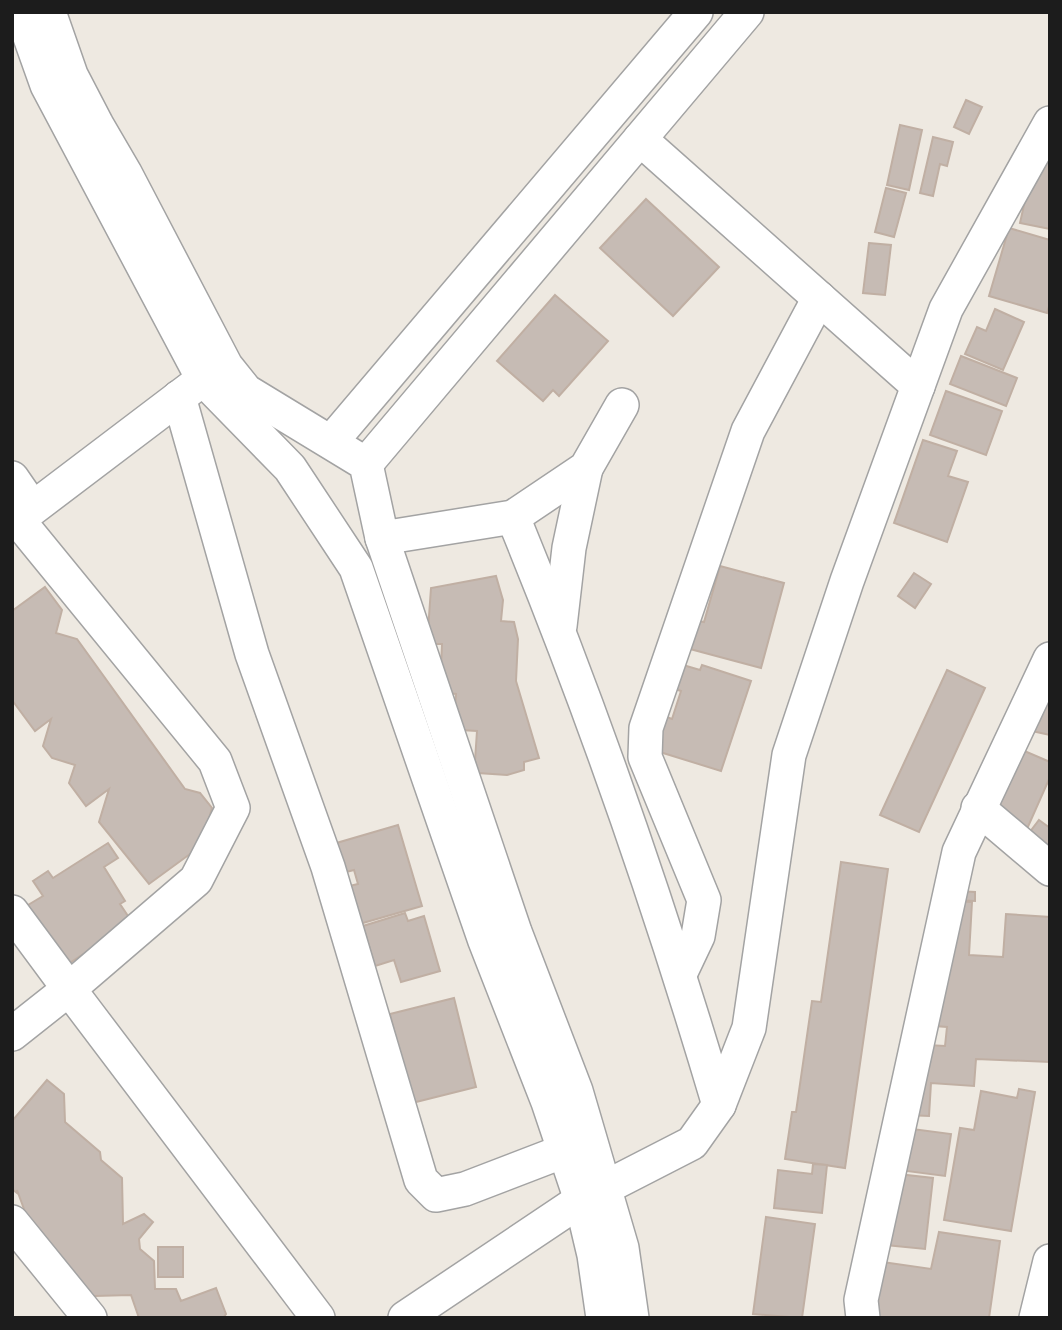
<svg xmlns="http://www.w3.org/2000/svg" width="1062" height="1330" font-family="'Space Grotesk',sans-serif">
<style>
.building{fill:#c6bbb4;stroke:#c0afa3;stroke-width:2}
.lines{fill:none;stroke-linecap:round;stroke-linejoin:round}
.minor-casing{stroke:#a3a3a3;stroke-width:36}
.minor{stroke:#fff;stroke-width:33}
</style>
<rect width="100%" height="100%" fill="#eee9e1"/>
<g class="building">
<polygon points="966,100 982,107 969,134 954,127"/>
<polygon points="900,125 922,130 909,190 887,185"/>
<polygon points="933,137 953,142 947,166 940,164 933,196 920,193"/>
<polygon points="1036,151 1050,154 1050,229 1020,223"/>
<polygon points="886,188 906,193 894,237 875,232"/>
<polygon points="646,199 719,267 673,316 600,248"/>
<polygon points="1009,228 1050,240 1050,303 1047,313 989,296"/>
<polygon points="869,243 891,245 885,295 863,293"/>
<polygon points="555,295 608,341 559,396 553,390 543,401 497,361"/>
<polygon points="995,309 1024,322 1003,370 965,354 977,327 986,331"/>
<polygon points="961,356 1017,378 1006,406 950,384"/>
<polygon points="946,391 1002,411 986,455 930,435"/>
<polygon points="923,440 957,451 948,476 968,482 947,542 894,523"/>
<polygon points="720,566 784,583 761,668 690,649 698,621 704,622"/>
<polygon points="914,573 931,584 915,608 898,596"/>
<polygon points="496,576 503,600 501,621 514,622 518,639 516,681 539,758 524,762 524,770 507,775 478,773 475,761 477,731 461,730 455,706 456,694 447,693 441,669 442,644 431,644 428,631 431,588"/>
<polygon points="45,587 62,610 56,633 77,639 185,789 200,793 212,808 201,846 149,884 99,822 109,789 86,806 69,783 75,765 52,758 43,746 51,719 35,731 12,700 12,611"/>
<polygon points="683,665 700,670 702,665 751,681 721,771 647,748 659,714 672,719 681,691 675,689"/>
<polygon points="947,670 985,688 919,832 880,815"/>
<polygon points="1050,687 1050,735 1023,729"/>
<polygon points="999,740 1050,762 1050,777 1027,829 970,804"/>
<polygon points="1039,820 1050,828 1050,874 1013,854"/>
<polygon points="398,825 422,906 356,925 345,887 358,884 354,870 342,873 333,844"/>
<polygon points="108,843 118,858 104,867 125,901 120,904 132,922 62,968 23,908 43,896 33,881 48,871 53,878"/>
<polygon points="841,862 888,869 845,1168 785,1159 792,1112 796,1112 812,1001 821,1002"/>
<polygon points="956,891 975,892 975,901 956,900"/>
<polygon points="936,900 972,902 969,955 1003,957 1006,914 1050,917 1050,1062 976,1059 974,1086 931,1083 929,1116 906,1115 910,1044 945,1046 947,1027 922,1025"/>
<polygon points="405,913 408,921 424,916 440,971 401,982 394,960 375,966 363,926"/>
<polygon points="454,998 476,1087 412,1103 390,1014"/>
<polygon points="47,1080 64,1094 65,1122 100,1152 101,1160 122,1178 123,1224 144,1214 153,1222 139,1239 140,1249 154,1261 155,1289 176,1289 181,1301 216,1288 226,1314 223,1318 139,1318 131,1295 94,1296 39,1250 17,1190 17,1193 12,1189 12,1121"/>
<polygon points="1019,1089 1035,1092 1011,1231 944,1220 960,1128 974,1130 981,1091 1017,1098"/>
<polygon points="897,1127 951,1134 945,1176 891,1169"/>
<polygon points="813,1164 827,1165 822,1213 774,1208 778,1170 812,1174"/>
<polygon points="889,1173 933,1178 925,1249 876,1244"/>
<polygon points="766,1217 815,1224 802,1318 753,1314"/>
<polygon points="939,1232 1000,1241 989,1318 856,1318 861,1259 931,1269"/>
<rect x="158" y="1247" width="25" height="30"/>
</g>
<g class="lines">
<defs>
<g id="minor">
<polyline points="21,12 47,85 203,379 290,468 356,568 485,941 548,1102 581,1200 594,1255 603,1318"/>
<polyline points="49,12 71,75 97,125 125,173 226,366 246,391 366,464 382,538 515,932 576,1091 622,1248 632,1318"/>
<polyline points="640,139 918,386"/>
<polyline points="179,397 252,654 328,867 421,1180 436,1195 465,1189 564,1151"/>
<polyline points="331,442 696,12"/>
<polyline points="366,464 747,12"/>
<polyline points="12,478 32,507"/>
<path d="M513,517c79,192 147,389 206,588"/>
<polyline points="18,520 215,761 233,808 196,880 69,989 318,1318"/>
<polyline points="12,524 194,386"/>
<polyline points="382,538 513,517 586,468 622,405"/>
<polyline points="560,626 569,548 586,468"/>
<polyline points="978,808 1050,869"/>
<polyline points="12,912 69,989 12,1034"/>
<polyline points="680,974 698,936 704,900 645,757 646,728 748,431 819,298"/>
<polyline points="12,1222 90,1318"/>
<polyline points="405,1318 581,1200 692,1143 719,1105 749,1028 789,755 847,581 946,309 1050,123"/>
<polyline points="863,1318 861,1300 959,852 1050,659"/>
<polyline points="1036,1318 1050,1261"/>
</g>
</defs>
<use href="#minor" class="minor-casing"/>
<use href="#minor" class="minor"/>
</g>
<rect width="1062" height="1330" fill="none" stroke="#1c1c1c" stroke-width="28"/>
</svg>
